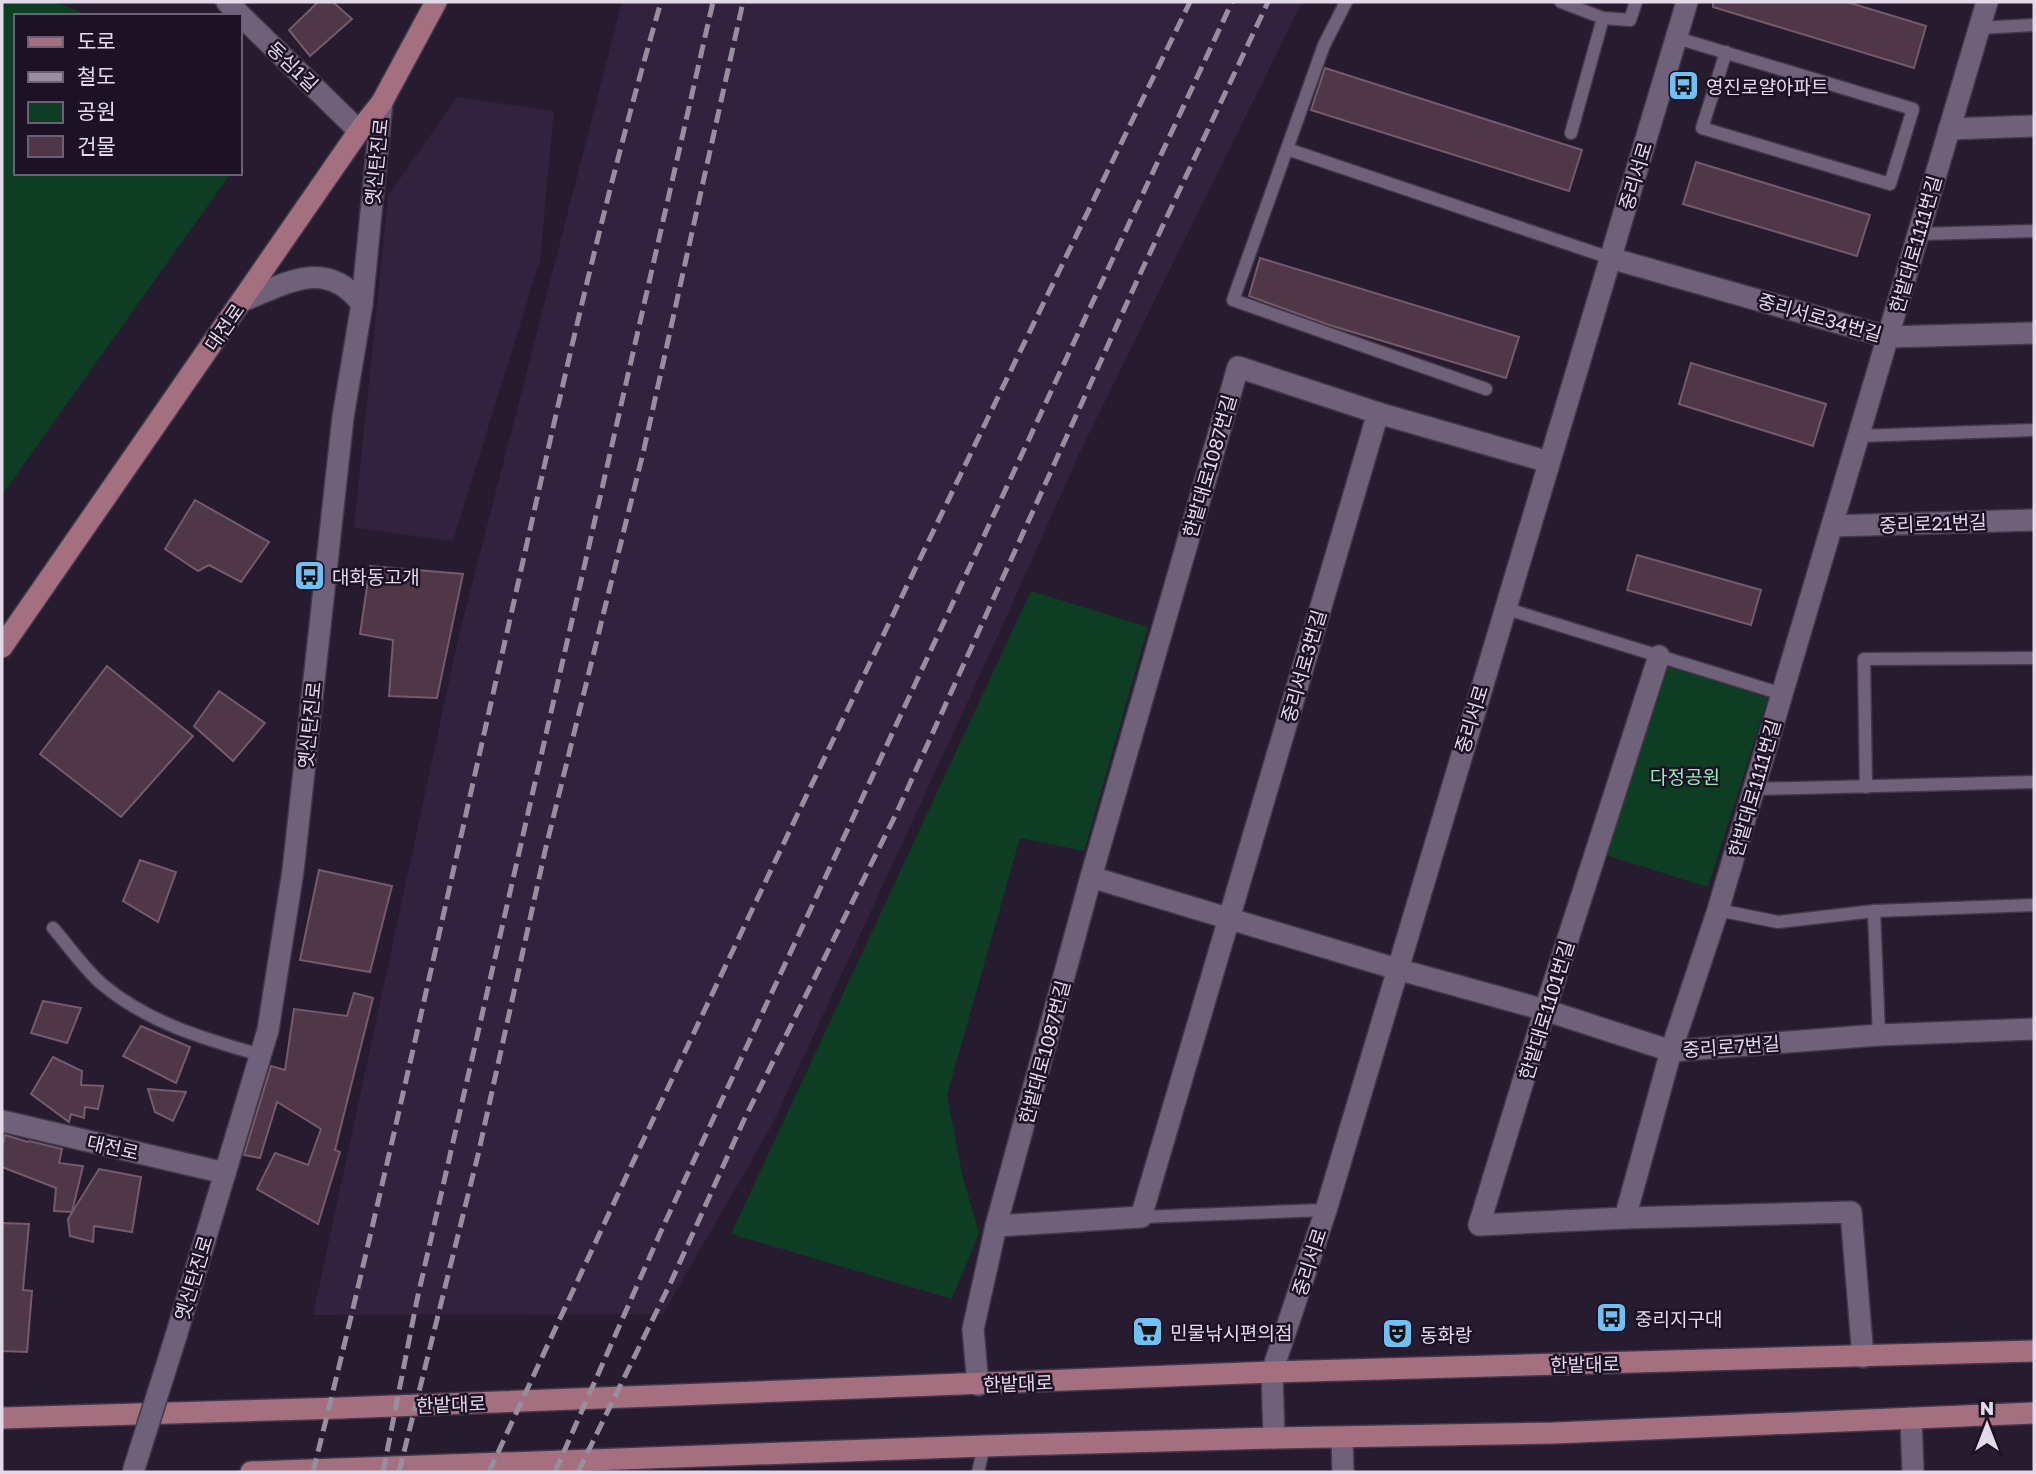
<svg xmlns="http://www.w3.org/2000/svg" width="2036" height="1474" font-family="'Golos Text','Noto Sans KR',sans-serif">
<style>
.built{fill:#32223d}
.green{fill:#0d3d22}
.building{fill:#503747;stroke:#755a6b;stroke-width:2}
.lines{fill:none;stroke-linecap:round;stroke-linejoin:round}
.lane-casing{stroke:#423849;stroke-width:15}
.street-casing{stroke:#423849;stroke-width:24}
.secondary-casing{stroke:#423849;stroke-width:24}
.primary-casing{stroke:#423849;stroke-width:24}
.lane{stroke:#6f617a;stroke-width:12}
.street{stroke:#6f617a;stroke-width:21}
.secondary{stroke:#6f617a;stroke-width:21}
.primary{stroke:#a46f7e;stroke-width:21}
.rail{stroke:#988e9f;stroke-width:5;stroke-dasharray:14 7;stroke-linecap:butt}
.secondary-bridge-casing{stroke:#423849;stroke-width:24;stroke-linecap:butt}
.secondary-bridge{stroke:#6f617a;stroke-width:21}
.labels{text-anchor:middle;dominant-baseline:central;stroke-width:5;stroke-linejoin:round;paint-order:stroke}
.street-label{font-size:19px;fill:#e2dae9;stroke:#1d1126}
.poi-label{font-size:19px;fill:#e2dae9;stroke:#1d1126;text-anchor:start}
.park-label{font-size:19px;fill:#96edb4;stroke:#1d1126}
</style>
<rect width="100%" height="100%" fill="#271b30"/>
<g class="built">
<polygon points="622,2 1302,2 1080,452 996,640 773,1123 663,1314 313,1315 459,635"/>
<polygon points="457,97 554,111 540,260 453,541 354,528 388,196"/>
</g>
<g class="green">
<polygon points="2,2 57,2 88,16 16,16 16,173 231,173 2,495"/>
<polygon points="1031,591 1148,627 1084,851 1020,838 947,1095 963,1178 979,1233 952,1299 731,1234"/>
<polygon points="1661,664 1768,698 1708,887 1602,854"/>
</g>
<g class="building">
<polygon points="318,2 333,2 352,19 310,56 289,30"/>
<polygon points="1713,2 1847,2 1926,26 1914,68 1713,7"/>
<polygon points="1325,68 1582,150 1569,191 1311,110"/>
<polygon points="1696,162 1870,215 1857,256 1683,204"/>
<polygon points="1260,258 1519,337 1506,378 1329,325 1249,296"/>
<polygon points="1691,363 1826,404 1813,446 1679,404"/>
<polygon points="195,500 269,542 241,582 209,565 198,571 165,549"/>
<polygon points="1637,555 1761,590 1751,625 1627,590"/>
<polygon points="370,566 463,574 437,698 389,696 393,640 360,634"/>
<polygon points="107,666 193,736 121,817 40,754"/>
<polygon points="219,691 265,723 233,761 194,726"/>
<polygon points="140,860 176,872 158,922 123,901"/>
<polygon points="319,870 392,886 370,972 300,960"/>
<polygon points="354,993 373,998 335,1150 340,1152 318,1224 257,1189 275,1153 308,1165 321,1129 277,1102 260,1158 244,1155 271,1066 285,1070 294,1009 347,1016"/>
<polygon points="43,1001 81,1008 67,1043 31,1033"/>
<polygon points="141,1026 190,1047 176,1083 123,1056"/>
<polygon points="53,1057 82,1071 81,1085 103,1086 98,1109 85,1107 84,1118 71,1114 69,1122 31,1094"/>
<polygon points="148,1089 186,1092 173,1121 155,1112"/>
<polygon points="5,1135 28,1142 29,1141 62,1149 59,1163 83,1166 72,1212 54,1211 56,1188 2,1167 2,1147"/>
<polygon points="99,1169 141,1177 132,1232 94,1226 93,1242 70,1236 68,1219"/>
<polygon points="2,1223 29,1224 23,1290 32,1291 27,1352 2,1351"/>
</g>
<g class="lines">
<defs>
<g id="lane">
<polyline points="1346,2 1324,45 1233,300 1486,389"/>
<polyline points="1561,2 1603,18 1630,20 1636,2"/>
<polyline points="1979,28 2034,25"/>
<polyline points="1677,38 1913,109 1890,184 1702,128 1726,52"/>
<polyline points="1571,133 1603,18"/>
<polyline points="1287,149 1610,258"/>
<polyline points="1918,234 2034,231"/>
<polyline points="1858,436 2034,430"/>
<polyline points="1504,608 1782,694"/>
<polyline points="1866,787 1864,659 2034,658"/>
<polyline points="1754,789 2034,782"/>
<polyline points="1718,910 1778,922 1874,911"/>
<path d="M53,928c16,18 31,41 50,57 46,38 101,54 158,70"/>
<polyline points="1879,1035 1874,911 2034,905"/>
<polyline points="1141,1217 1326,1210"/>
<polyline points="978,1472 984,1446"/>
</g>
<g id="street">
<polyline points="227,2 359,131"/>
<polyline points="1949,129 2034,126"/>
<polyline points="1610,258 1888,337 2034,333"/>
<polyline points="1832,526 2034,520"/>
<polyline points="1659,656 1545,1010 1479,1225 1625,1218 1851,1212 1863,1357"/>
<polyline points="1091,877 1397,969 1545,1010 1671,1051 1879,1035 2034,1029"/>
<polyline points="2,1121 225,1173"/>
<polyline points="1625,1218 1671,1051 1718,910 1987,2"/>
<polyline points="996,1226 1141,1217 1378,413"/>
<polyline points="978,1385 973,1329 996,1226 1091,877 1238,367 1378,413 1549,462"/>
<polyline points="1911,1418 1913,1472"/>
<polyline points="1342,1438 1343,1472"/>
</g>
<g id="secondary">
<path d="M242,301c46,-18 84,-44 120,3"/>
<polyline points="176,1336 268,1030 293,871 343,417 362,304 382,102"/>
<polyline points="1274,1438 1272,1372 1326,1210 1687,2"/>
</g>
<g id="primary">
<polyline points="2,647 359,131 382,102 436,2"/>
<polyline points="2,1418 341,1408 1272,1372 2034,1351"/>
<polyline points="251,1472 984,1446 1274,1438 1554,1433 2034,1413"/>
</g>
</defs>
<use href="#lane" class="lane-casing"/>
<use href="#street" class="street-casing"/>
<use href="#secondary" class="secondary-casing"/>
<use href="#primary" class="primary-casing"/>
<use href="#lane" class="lane"/>
<use href="#street" class="street"/>
<use href="#secondary" class="secondary"/>
<use href="#primary" class="primary"/>
<g class="rail">
<path d="M313,1472c72,-287 134,-577 200,-866 45,-202 90,-405 148,-604"/>
<polyline points="383,1472 417,1300 713,2"/>
<polyline points="399,1472 478,1155 545,851 644,449 743,2"/>
<path d="M489,1472c227,-493 463,-982 701,-1470"/>
<polyline points="555,1472 662,1229 1232,2"/>
<polyline points="578,1472 671,1282 743,1122 897,812 1141,272 1268,2"/>
</g>
<defs>
<polyline id="secondary-bridge" points="133,1472 176,1336"/>
</defs>
<use href="#secondary-bridge" class="secondary-bridge-casing"/>
<use href="#secondary-bridge" class="secondary-bridge"/>
</g>
<defs>
<symbol id="bus-square" viewBox="-11 -11 22 22"><rect x="-9" y="-9" width="18" height="18" rx="4" fill="#6ec2f3" stroke="#1d1126"/><path d="M-5-6H5V4H4V6H2V4H-2V6H-4V4H-5ZM-3.5-4V0h7V-4ZM-3.5 1.2v1.5H-2V1.2ZM2 1.2v1.5H3.5V1.2Z" fill="#111"/></symbol>
<symbol id="supermarket-square" viewBox="-11 -11 22 22"><rect x="-9" y="-9" width="18" height="18" rx="4" fill="#6ec2f3" stroke="#1d1126"/><path d="M-6-5.5h2.5l.6 2H6L4.5 2H-2.5L-4.4-4H-6ZM-1.5 3.2a1.3 1.3 0 1 0 .1 0ZM3 3.2a1.3 1.3 0 1 0 .1 0Z" fill="#111"/></symbol>
<symbol id="theatre-square" viewBox="-11 -11 22 22"><rect x="-9" y="-9" width="18" height="18" rx="4" fill="#6ec2f3" stroke="#1d1126"/><path d="M-5-5.5Q0-4 5-5.5V0Q5 5 0 6Q-5 5-5 0ZM-3.3-2.5H-1v1.5H-3.3ZM1-2.5H3.3v1.5H1ZM-2.8 1Q0 5.5 2.8 1Z" fill="#111"/></symbol>
</defs>
<g fill-rule="evenodd">
<use href="#bus-square" x="1666" y="68" width="35" height="35"/>
<use href="#bus-square" x="292" y="558" width="35" height="35"/>
<use href="#bus-square" x="1594" y="1300" width="35" height="35"/>
<use href="#supermarket-square" x="1130" y="1314" width="35" height="35"/>
<use href="#theatre-square" x="1380" y="1316" width="35" height="35"/>
</g>
<g class="labels">
<g class="street-label">
<text transform="translate(293 66) rotate(44)">동심1길</text>
<text transform="translate(376 162) rotate(-84)">옛신탄진로</text>
<text transform="translate(1635 176) rotate(-73)">중리서로</text>
<text transform="translate(1915 244) rotate(-74)">한밭대로1111번길</text>
<text transform="translate(1820 317) rotate(16)">중리서로34번길</text>
<text transform="translate(224 327) rotate(-55)">대전로</text>
<text transform="translate(1209 466) rotate(-74)">한밭대로1087번길</text>
<text transform="translate(1933 523) rotate(-2)">중리로21번길</text>
<text transform="translate(1303 666) rotate(-74)">중리서로3번길</text>
<text transform="translate(1471 719) rotate(-73)">중리서로</text>
<text transform="translate(309 725) rotate(-84)">옛신탄진로</text>
<text transform="translate(1754 788) rotate(-74)">한밭대로1111번길</text>
<text transform="translate(1546 1010) rotate(-73)">한밭대로1101번길</text>
<text transform="translate(1731 1046) rotate(-4)">중리로7번길</text>
<text transform="translate(1044 1052) rotate(-75)">한밭대로1087번길</text>
<text transform="translate(113 1147) rotate(13)">대전로</text>
<text transform="translate(1309 1262) rotate(-72)">중리서로</text>
<text transform="translate(193 1278) rotate(-73)">옛신탄진로</text>
<text transform="translate(1585 1364) rotate(-1)">한밭대로</text>
<text transform="translate(1018 1383) rotate(-2)">한밭대로</text>
<text transform="translate(451 1404) rotate(-2)">한밭대로</text>
</g>
<g class="poi-label">
<text x="1706" y="86">영진로얄아파트</text>
<text x="332" y="576">대화동고개</text>
<text x="1635" y="1318">중리지구대</text>
<text x="1170" y="1332">민물낚시편의점</text>
<text x="1420" y="1334">동화랑</text>
</g>
<g class="park-label">
<text x="1685" y="776">다정공원</text>
</g>
</g>
<rect width="2036" height="1474" fill="none" stroke="#e2dae9" stroke-width="7"/>
<rect x="14" y="14" width="228" height="161" fill="#1d1126" stroke="#6c6174" stroke-width="2"/>
<rect x="28" y="37" width="35" height="10" fill="#a46f7e" stroke="#6c6174" stroke-width="2"/>
<text x="77" y="49" font-size="21" fill="#e2dae9">도로</text>
<rect x="28" y="72" width="35" height="10" fill="#988e9f" stroke="#6c6174" stroke-width="2"/>
<text x="77" y="84" font-size="21" fill="#e2dae9">철도</text>
<rect x="28" y="102" width="35" height="21" fill="#0d3d22" stroke="#6c6174" stroke-width="2"/>
<text x="77" y="119" font-size="21" fill="#e2dae9">공원</text>
<rect x="28" y="136" width="35" height="21" fill="#503747" stroke="#6c6174" stroke-width="2"/>
<text x="77" y="154" font-size="21" fill="#e2dae9">건물</text>
<g transform="translate(1987 1425)" stroke="#1d1126" stroke-width="5" paint-order="stroke">
<path d="M0-5L12 26L0 18L-12 26Z" fill="#e2dae9"/>
<text y="-10" font-size="19" font-weight="bold" text-anchor="middle" fill="#e2dae9">N</text>
</g>
</svg>
